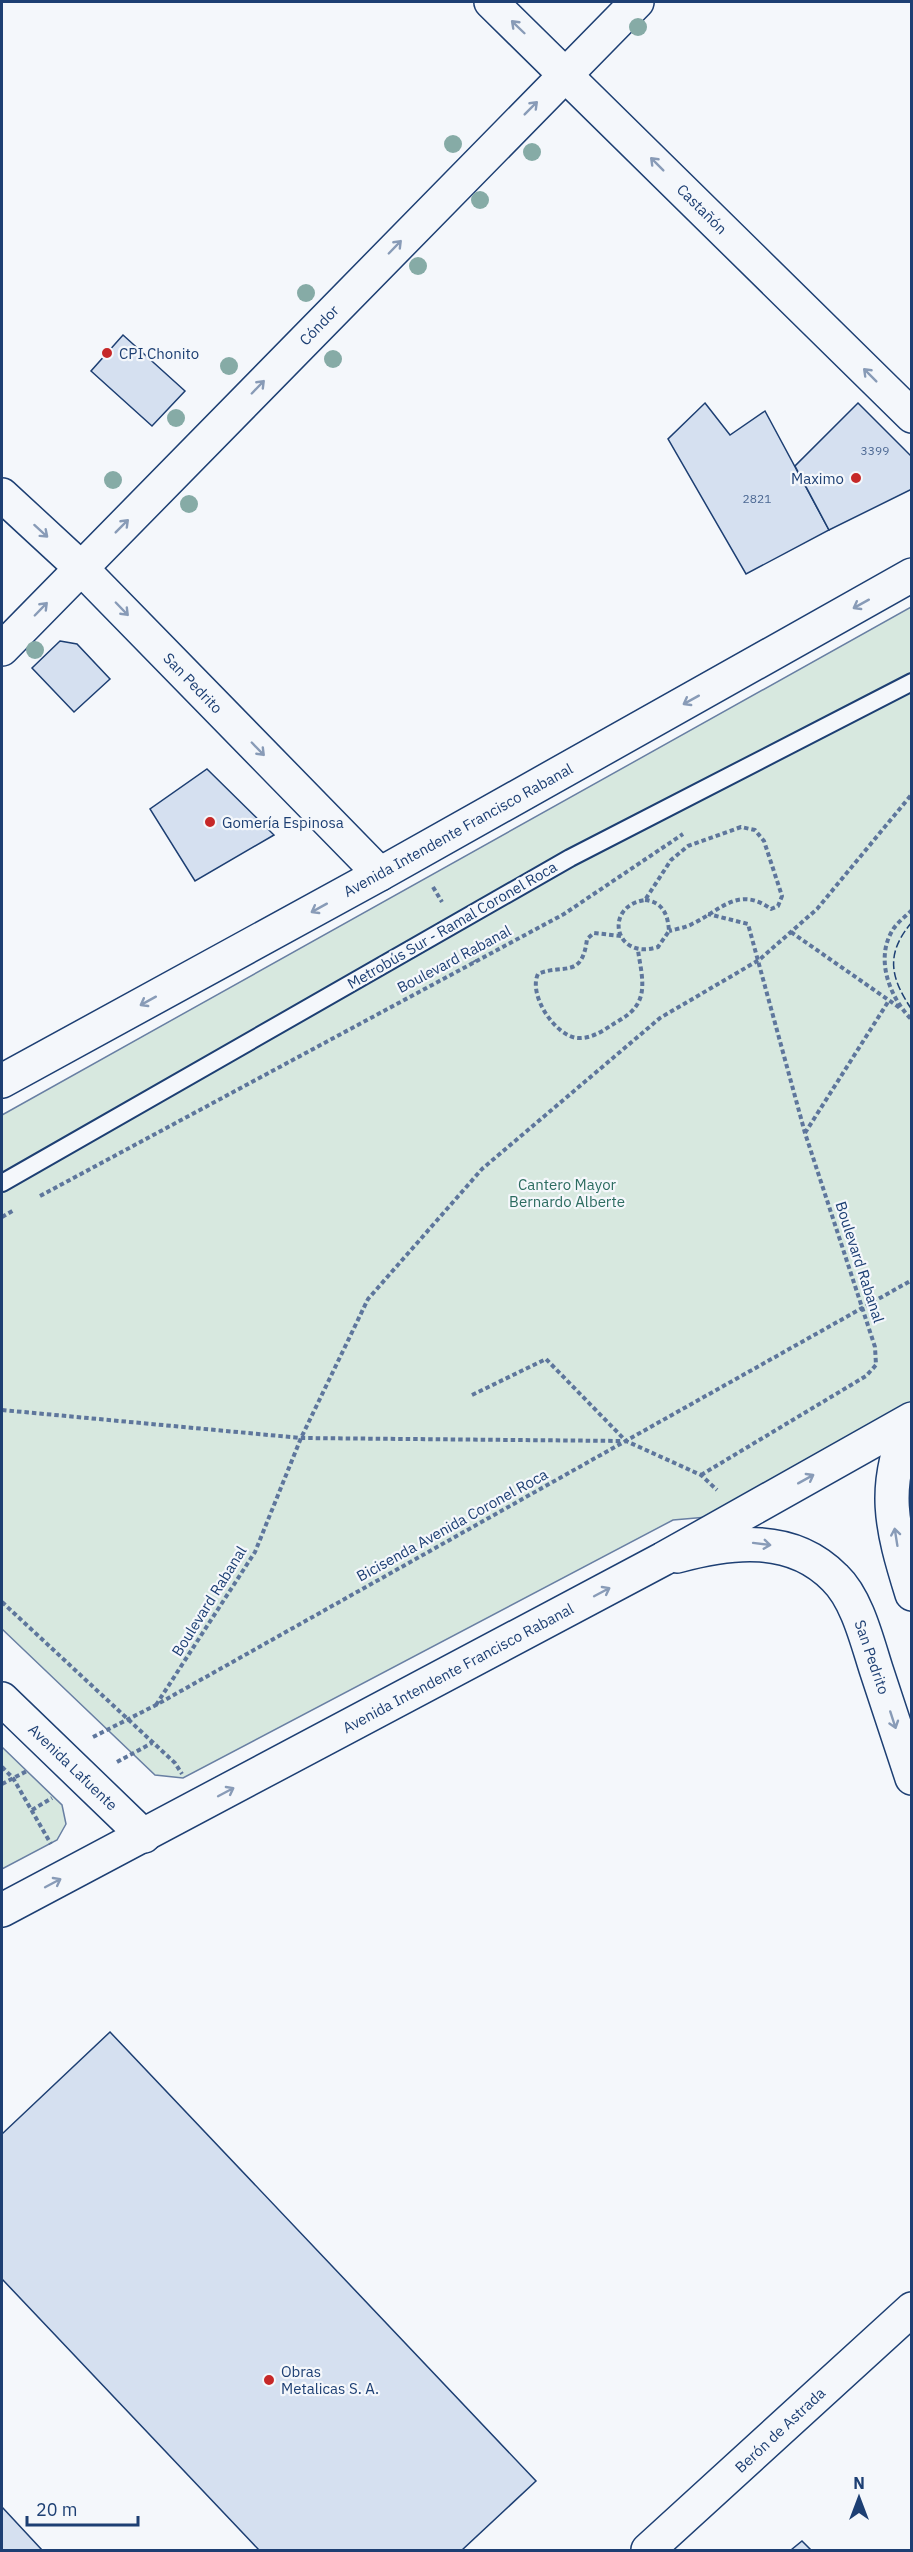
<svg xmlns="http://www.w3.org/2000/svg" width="913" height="2552" font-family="'IBM Plex Sans',sans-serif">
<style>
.green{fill:#d7e8df;stroke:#687fa3;stroke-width:1.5}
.building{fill:#d5e0f0;stroke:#1d3f73;stroke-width:1.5}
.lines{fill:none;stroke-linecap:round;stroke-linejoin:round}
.service-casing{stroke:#1d3f73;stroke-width:20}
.minor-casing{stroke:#1d3f73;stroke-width:36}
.tertiary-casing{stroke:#1d3f73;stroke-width:36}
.secondary-casing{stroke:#1d3f73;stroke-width:36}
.path{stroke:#5e769c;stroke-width:4;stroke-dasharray:4.5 3;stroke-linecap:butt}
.service{stroke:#f4f7fb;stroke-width:16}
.minor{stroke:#f4f7fb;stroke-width:33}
.tertiary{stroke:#f4f7fb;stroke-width:33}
.secondary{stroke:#f4f7fb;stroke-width:33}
.fence{stroke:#1d3f73;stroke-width:1.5;stroke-dasharray:8 3;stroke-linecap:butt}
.tree{fill:#86aba6}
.oneway{stroke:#889bb7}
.poi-dot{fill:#c62828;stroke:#f4f7fb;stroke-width:2}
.labels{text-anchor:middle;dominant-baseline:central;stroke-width:4.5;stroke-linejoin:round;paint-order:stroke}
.number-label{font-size:12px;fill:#4b6792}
.street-label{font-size:15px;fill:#1d3f73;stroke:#f4f7fb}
.poi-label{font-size:15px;fill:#1d3f73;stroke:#f4f7fb;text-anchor:start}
.park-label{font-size:15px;fill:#2c6c60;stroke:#f4f7fb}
</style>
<rect width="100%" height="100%" fill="#f4f7fb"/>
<g class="green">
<polygon points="911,607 911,1402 742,1514 673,1520 183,1778 155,1775 2,1629 2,1115"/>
<polygon points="2,1747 62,1805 66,1824 57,1840 2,1869"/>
</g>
<g class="building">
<polygon points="123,335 185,391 152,426 91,371"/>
<polygon points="705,403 730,435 765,411 829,530 746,574 668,439"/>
<polygon points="858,403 912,457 912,489 829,530 795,466"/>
<polygon points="60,641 77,644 110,679 74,712 32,668"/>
<polygon points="207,769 274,835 195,881 150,809"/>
<polygon points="110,2032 536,2481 462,2550 259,2550 2,2279 2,2134"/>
<polygon points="2,2507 42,2550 2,2550"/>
<polygon points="802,2541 811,2550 791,2550"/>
</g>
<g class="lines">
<defs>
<polyline id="service" points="2,1183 570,858 912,682"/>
<g id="minor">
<polyline points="491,2 912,416"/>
<polyline points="2,495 81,568 380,874"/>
<polyline points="2,649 637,2"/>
<path d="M910,1421c-29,65 -19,106 2,173"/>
<path d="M677,1556c55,-15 115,-22 158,22 22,21 32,63 41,91 12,37 24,73 36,109"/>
<polyline points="648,2550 912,2309"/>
</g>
<polyline id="tertiary" points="2,1699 144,1836"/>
<g id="secondary">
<polyline points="2,1081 380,874 912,575"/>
<polyline points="2,1910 663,1559 912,1419"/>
</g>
</defs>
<use href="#service" class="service-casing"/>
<use href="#minor" class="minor-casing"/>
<use href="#tertiary" class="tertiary-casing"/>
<use href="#secondary" class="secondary-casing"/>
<g class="path">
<polyline points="433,887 442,902"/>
<path d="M645,900c18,2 23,15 24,31l-11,16c-44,14 -55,-41 -13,-47l26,-40 17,-14 53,-19 14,3 9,11 18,55 -4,10 -7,3c-33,-24 -51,2 -79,15 -7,4 -16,5 -23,7"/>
<path d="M912,910c-6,6 -13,11 -18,18 -20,29 -5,69 18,92"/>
<polyline points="791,932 900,1008"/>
<path d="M621,936l-27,-3 -7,6c-5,41 -24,24 -49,35 -10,20 16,61 39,64 15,1 27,-8 38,-15 10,-6 19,-11 24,-22 7,-15 1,-35 -1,-51"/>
<polyline points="467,947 475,962"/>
<polyline points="805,1133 888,1002"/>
<polyline points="40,1196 564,914 683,834"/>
<polyline points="2,1217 14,1210"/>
<polyline points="472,1395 546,1359 626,1441 701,1475 717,1490"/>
<polyline points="2,1410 301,1438 623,1441"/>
<polyline points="701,1475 866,1376 876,1365 875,1347 805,1133 748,924 708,914"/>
<polyline points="2,1602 175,1763 182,1774"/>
<polyline points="156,1705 255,1552 301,1438 368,1299 482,1169 660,1018 759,960 817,909 912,794"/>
<polyline points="93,1737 156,1705 912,1280"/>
<polyline points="117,1762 152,1743"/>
<polyline points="2,1767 13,1778 51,1844"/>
<polyline points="2,1784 27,1771"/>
<polyline points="32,1810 52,1798"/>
</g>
<use href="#service" class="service"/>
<use href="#minor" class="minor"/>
<use href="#tertiary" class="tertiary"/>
<use href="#secondary" class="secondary"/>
<path class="fence" d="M912,922c-27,32 -22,55 0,88"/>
</g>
<g class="tree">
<circle cx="638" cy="27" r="9"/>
<circle cx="453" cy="144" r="9"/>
<circle cx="532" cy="152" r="9"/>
<circle cx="480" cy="200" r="9"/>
<circle cx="418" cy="266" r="9"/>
<circle cx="306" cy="293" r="9"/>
<circle cx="333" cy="359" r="9"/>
<circle cx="229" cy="366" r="9"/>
<circle cx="176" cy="418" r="9"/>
<circle cx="113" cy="480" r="9"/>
<circle cx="189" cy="504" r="9"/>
<circle cx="35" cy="650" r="9"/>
</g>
<defs><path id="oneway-shaft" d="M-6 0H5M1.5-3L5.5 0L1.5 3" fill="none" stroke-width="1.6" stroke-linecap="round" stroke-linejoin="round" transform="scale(1.5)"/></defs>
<g class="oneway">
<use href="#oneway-shaft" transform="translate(518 27) rotate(-136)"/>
<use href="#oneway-shaft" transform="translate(531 108) rotate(-45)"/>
<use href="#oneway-shaft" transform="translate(657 164) rotate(-135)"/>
<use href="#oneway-shaft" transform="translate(395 247) rotate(-46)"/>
<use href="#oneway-shaft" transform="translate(870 375) rotate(-135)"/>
<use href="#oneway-shaft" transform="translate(258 387) rotate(-46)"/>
<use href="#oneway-shaft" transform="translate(122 526) rotate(-45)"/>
<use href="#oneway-shaft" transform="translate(41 531) rotate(42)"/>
<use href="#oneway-shaft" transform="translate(861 604) rotate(151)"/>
<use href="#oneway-shaft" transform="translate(41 609) rotate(-46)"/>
<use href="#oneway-shaft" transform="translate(122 609) rotate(46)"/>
<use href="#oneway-shaft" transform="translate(691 700) rotate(151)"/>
<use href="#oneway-shaft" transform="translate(258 749) rotate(46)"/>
<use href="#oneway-shaft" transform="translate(319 908) rotate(151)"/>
<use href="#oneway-shaft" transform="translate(148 1001) rotate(151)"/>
<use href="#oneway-shaft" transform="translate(806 1479) rotate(-29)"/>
<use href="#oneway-shaft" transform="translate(896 1537) rotate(-99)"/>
<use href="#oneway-shaft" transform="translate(762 1544) rotate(7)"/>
<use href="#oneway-shaft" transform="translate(602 1592) rotate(-28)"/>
<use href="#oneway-shaft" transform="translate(893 1720) rotate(72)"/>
<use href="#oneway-shaft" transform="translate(226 1792) rotate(-28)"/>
<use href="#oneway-shaft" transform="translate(53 1883) rotate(-28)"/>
</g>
<g class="poi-dot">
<circle cx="107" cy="353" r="6"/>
<circle cx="856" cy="478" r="6"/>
<circle cx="210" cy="822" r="6"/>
<circle cx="269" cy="2380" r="6"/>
</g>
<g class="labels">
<g class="number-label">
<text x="875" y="450">3399</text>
<text x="757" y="498">2821</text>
</g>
<g class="street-label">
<text transform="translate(702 209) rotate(45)">Castañón</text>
<text transform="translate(319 325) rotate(-46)">Cóndor</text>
<text transform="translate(193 683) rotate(46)">San Pedrito</text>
<text transform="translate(458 830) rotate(-29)">Avenida Intendente Francisco Rabanal</text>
<text transform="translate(452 925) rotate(-30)">Metrobús Sur - Ramal Coronel Roca</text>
<text transform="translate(454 959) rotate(-28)">Boulevard Rabanal</text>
<text transform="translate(860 1262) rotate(72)">Boulevard Rabanal</text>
<text transform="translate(452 1525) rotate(-29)">Bicisenda Avenida Coronel Roca</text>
<text transform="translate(209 1601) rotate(-58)">Boulevard Rabanal</text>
<text transform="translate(872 1657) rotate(71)">San Pedrito</text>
<text transform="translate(458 1668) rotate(-28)">Avenida Intendente Francisco Rabanal</text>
<text transform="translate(73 1767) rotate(44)">Avenida Lafuente</text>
<text transform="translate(780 2430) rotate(-43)">Berón de Astrada</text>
</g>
<g class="poi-label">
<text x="119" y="353">CPI Chonito</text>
<text x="844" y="478" text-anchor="end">Maximo</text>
<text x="222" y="822">Gomería Espinosa</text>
<text x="281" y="2371">Obras<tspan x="281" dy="17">Metalicas S. A.</tspan></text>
</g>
<g class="park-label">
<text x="567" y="1184">Cantero Mayor<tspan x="567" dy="17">Bernardo Alberte</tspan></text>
</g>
</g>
<rect width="913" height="2552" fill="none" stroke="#1d3f73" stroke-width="6"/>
<g transform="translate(859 2498)" stroke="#f4f7fb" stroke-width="4.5" paint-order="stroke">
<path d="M0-4.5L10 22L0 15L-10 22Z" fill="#1d3f73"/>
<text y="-9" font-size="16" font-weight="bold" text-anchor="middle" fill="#1d3f73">N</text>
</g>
<path d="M27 2516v9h111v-9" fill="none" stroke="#1d3f73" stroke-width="3"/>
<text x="36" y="2516" font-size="18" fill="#1d3f73" stroke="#f4f7fb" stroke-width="4.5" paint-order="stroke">20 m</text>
</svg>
